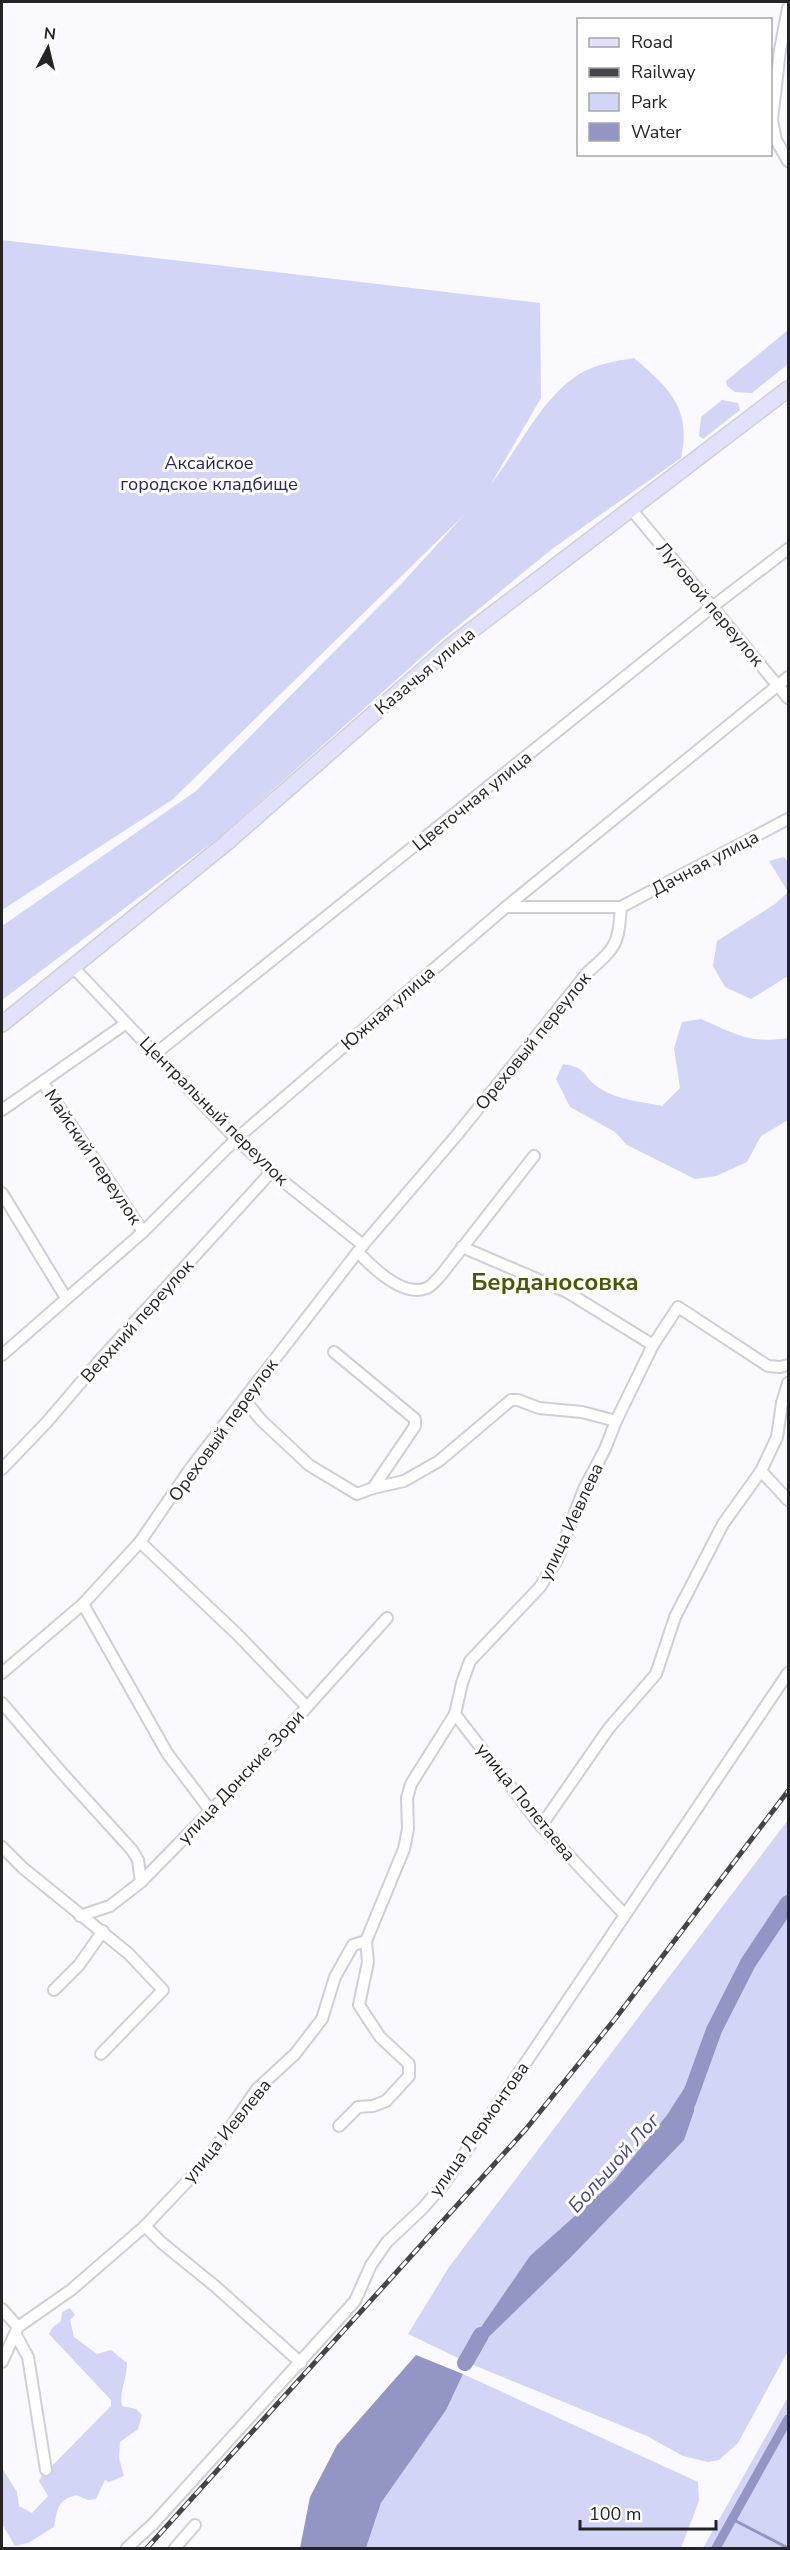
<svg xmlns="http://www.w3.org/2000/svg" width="790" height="2550" font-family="'Nunito Sans',sans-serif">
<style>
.green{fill:#d3d5f7}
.water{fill:#9395c4}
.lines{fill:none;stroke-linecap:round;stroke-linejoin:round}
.stream{stroke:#9395c4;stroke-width:3}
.canal{stroke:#9395c4;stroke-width:9}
.river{stroke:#9395c4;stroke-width:16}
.street-casing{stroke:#cfcfd6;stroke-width:14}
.secondary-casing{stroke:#cfcfd6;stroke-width:18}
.street{stroke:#fff;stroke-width:10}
.secondary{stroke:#e1e1fc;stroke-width:15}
.rail-casing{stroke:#454548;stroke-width:5}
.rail{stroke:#fff;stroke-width:3;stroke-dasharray:9;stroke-linecap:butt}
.labels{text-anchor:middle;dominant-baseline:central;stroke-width:6;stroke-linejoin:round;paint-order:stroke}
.park-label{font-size:18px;fill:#28235d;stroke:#fff}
.street-label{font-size:18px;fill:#242427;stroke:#fff}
.water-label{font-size:20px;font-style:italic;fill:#494885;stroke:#fff}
.district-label{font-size:24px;font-weight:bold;fill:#4a5806;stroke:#fff}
</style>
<rect width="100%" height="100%" fill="#f9f9ff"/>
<g class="green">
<path d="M2,240l538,63 1,95 -50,86c27,-34 52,-89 90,-111 16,-9 35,-12 53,-15 35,30 58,50 47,100l-129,91 -111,91 -220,196 -219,164v-74l194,-135 208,-210 60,-66 -292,285 -170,110z"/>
<polygon points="788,330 788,364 752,393 735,392 727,386 726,381"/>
<polygon points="722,400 738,403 740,410 703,439 699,436 701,417"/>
<polygon points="784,857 788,862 788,976 751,999 725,987 713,966 717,941 775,904 788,892 769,861"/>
<path d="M701,1019c35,15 48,25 87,19v82l-27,16 -14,26 -31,14 -21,3 -68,-34 -12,-13 -45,-25 -14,-28 7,-15c27,4 19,14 38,25 17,11 42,13 61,17l18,-18 -6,-40 8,-26z"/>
<polygon points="788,1820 788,2351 738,2443 719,2460 708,2462 683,2456 647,2436 471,2364 408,2334 449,2267"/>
<path d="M70,2308l5,7 -5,5 4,17 23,17 14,-4 16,13c0,17 -8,27 -5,43l14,3 6,6 -4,14 -18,13 -1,16 5,18 -15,6 -4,-2 -9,19 -8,1 -12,-5c-20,6 -18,14 -22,32l-26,16 -13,3 -13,-22v-56l15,24 2,14 13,7 16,-17 -9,-15 2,-4 70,-71v-6l-62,-66 3,-6 9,-7 1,-9z"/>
<polygon points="463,2374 698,2482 699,2501 681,2548 366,2548 381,2503 445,2410"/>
<polygon points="788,2397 788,2548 703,2548"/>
</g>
<g class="water">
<polygon points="696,2070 694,2111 684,2140 571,2257 467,2358 477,2333 530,2256 614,2181 667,2115"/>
<polygon points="416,2355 463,2374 446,2410 381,2503 366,2548 300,2548 310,2497 337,2445"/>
</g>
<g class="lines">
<polyline class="stream" points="732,2519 788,2548"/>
<polyline class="canal" points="716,2548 788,2419"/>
<g class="river">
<polyline points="688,2102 714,2030 748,1963 788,1903"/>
<polyline points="465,2363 481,2335"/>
</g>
<defs>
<g id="street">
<polyline points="788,8 780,50 772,120 776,140 788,161"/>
<polyline points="631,509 788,698"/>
<polyline points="506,907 621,907 788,819"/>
<polyline points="73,967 236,1139 279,1178 363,1245"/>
<polyline points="155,1054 712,607 788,549"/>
<polyline points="43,1083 143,1232"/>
<polyline points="2,1110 125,1024"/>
<polyline points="2,1193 66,1298"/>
<polyline points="462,1247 567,1292 653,1345"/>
<path d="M358,1252c14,15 45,46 69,36 5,-2 10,-9 14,-13l93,-119"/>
<polyline points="2,1355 143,1232 236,1139 506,907 788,677"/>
<polyline points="244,1399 261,1420 309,1465 357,1494 373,1488 415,1426 415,1419 334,1352"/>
<polyline points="2,1469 47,1422 100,1360 272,1171"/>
<polyline points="761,1471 788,1500"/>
<polyline points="373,1488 404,1481 439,1461 511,1400 518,1400 539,1408 582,1412 616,1421"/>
<polyline points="140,1542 238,1635 307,1707"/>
<polyline points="83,1604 167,1753 210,1810"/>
<path d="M2,1673l81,-69 57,-62 50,-73 173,-224 93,-109 132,-164c29,-26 30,-27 33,-65"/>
<polyline points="2,1703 62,1773 132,1850 138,1860 141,1882"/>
<polyline points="455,1714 541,1826 624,1914"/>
<polyline points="541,1826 609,1728 656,1674 675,1617 723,1524 761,1471 777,1437 782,1403 788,1383"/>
<polyline points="2,1847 23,1868 129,1954 163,1990 101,2054"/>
<polyline points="80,1916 110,1906 141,1882 242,1779 387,1618"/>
<polyline points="54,1990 79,1965 103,1931"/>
<polyline points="339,2126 358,2107 373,2106 386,2101 409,2076 409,2064 380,2037 359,2005 368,1962 366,1941"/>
<polyline points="145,2226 162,2243 216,2287 301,2363"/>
<polyline points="2,2309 18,2327"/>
<polyline points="16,2335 28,2357 46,2470"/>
<polyline points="2,2362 18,2327 71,2290 145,2226 199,2169 230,2128 257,2089 295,2054 322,2019 335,1977 353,1945 366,1941 404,1849 408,1829 407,1798 411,1784 455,1714 462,1683 470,1661 540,1587 557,1560 584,1489 605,1449 616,1421 653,1345 678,1307 768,1366 780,1367 788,1365"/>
<polyline points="127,2548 154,2523 355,2301 371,2265 387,2242 422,2209 444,2184 788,1673"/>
<polyline points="175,2548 195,2525"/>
</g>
<polyline id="secondary" points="2,1024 225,844 451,646 788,389"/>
</defs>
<use href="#street" class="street-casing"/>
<use href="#secondary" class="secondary-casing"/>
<use href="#street" class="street"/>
<use href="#secondary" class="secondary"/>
<defs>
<polyline id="rail" points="147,2548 526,2129 615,2019 788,1791"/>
</defs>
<use href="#rail" class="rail-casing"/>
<use href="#rail" class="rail"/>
</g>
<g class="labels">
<g class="park-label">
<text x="209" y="463">Аксайское<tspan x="209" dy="21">городское кладбище</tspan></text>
</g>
<g class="street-label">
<text transform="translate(710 604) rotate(50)">Луговой переулок</text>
<text transform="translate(425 671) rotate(-40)">Казачья улица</text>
<text transform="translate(472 801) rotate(-39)">Цветочная улица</text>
<text transform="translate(705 863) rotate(-28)">Дачная улица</text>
<text transform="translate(388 1008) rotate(-41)">Южная улица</text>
<text transform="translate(533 1041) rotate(-51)">Ореховый переулок</text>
<text transform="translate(214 1111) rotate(45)">Центральный переулок</text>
<text transform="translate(93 1157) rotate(56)">Майский переулок</text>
<text transform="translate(137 1321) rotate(-48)">Верхний переулок</text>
<text transform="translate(223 1430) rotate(-54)">Ореховый переулок</text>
<text transform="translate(571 1522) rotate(-65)">улица Иевлева</text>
<text transform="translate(241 1777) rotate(-47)">улица Донские Зори</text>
<text transform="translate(526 1802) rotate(51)">улица Полетаева</text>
<text transform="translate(479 2129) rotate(-55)">улица Лермонтова</text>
<text transform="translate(227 2131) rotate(-51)">улица Иевлева</text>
</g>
<g class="water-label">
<text transform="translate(614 2163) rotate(-48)">Большой Лог</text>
</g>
<g class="district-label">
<text x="555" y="1282">Берданосовка</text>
</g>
</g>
<rect width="790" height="2550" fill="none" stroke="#242427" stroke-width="6"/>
<rect x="577" y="18" width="195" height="138" fill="#ffffff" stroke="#a7a7a9" stroke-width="1.5"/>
<rect x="589" y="38" width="30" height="9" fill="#e1e1fc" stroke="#a7a7a9" stroke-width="1.5"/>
<text x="631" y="48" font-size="18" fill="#242427">Road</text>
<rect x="589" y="68" width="30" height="9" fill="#454548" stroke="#a7a7a9" stroke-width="1.5"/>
<text x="631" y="78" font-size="18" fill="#242427">Railway</text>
<rect x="589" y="93" width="30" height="18" fill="#d3d5f7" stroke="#a7a7a9" stroke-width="1.5"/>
<text x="631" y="108" font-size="18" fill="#242427">Park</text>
<rect x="589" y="123" width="30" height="18" fill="#9395c4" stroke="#a7a7a9" stroke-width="1.5"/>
<text x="631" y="138" font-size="18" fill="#242427">Water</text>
<g transform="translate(48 48) rotate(7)" stroke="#ffffff" stroke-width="4.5" paint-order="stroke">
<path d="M0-4.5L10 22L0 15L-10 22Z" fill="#242427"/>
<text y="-9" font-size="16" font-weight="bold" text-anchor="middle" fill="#242427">N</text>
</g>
<path d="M580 2520v9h136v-9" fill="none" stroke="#242427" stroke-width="3"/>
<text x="589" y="2520" font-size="18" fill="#242427" stroke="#ffffff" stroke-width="4.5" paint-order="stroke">100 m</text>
</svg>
